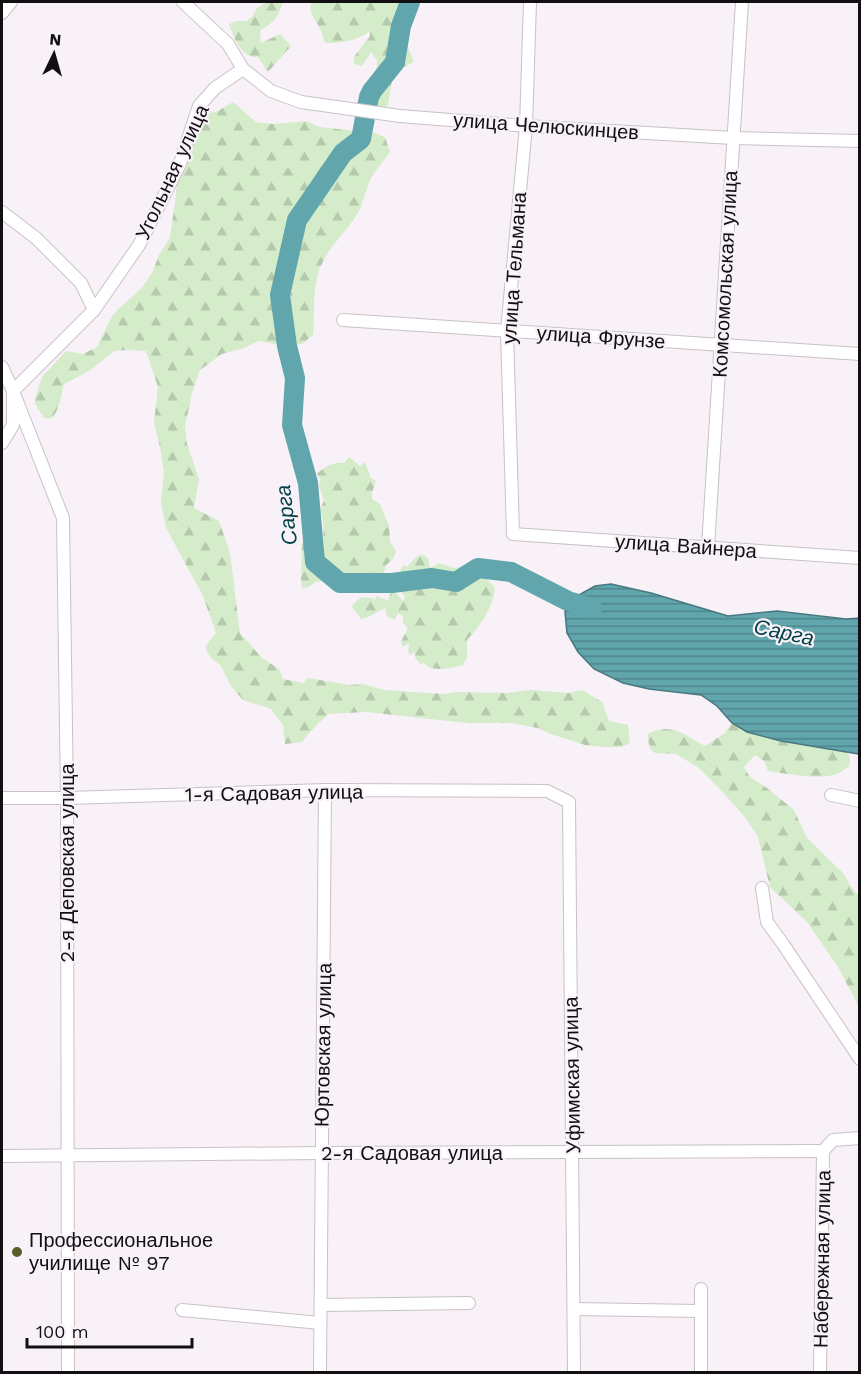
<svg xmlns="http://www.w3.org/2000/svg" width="861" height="1374" font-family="'Work Sans',sans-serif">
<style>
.forest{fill:url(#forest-firs)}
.water{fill:url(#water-rules);stroke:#49787e;stroke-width:1.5}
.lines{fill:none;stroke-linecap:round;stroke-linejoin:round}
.river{stroke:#61a5ad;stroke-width:20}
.minor-casing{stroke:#c8c1c8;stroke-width:14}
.minor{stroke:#fff;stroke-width:12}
.poi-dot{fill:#595d2b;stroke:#f8f1f8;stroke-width:2}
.labels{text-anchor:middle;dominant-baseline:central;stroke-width:4.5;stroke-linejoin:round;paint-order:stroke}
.street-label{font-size:20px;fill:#110f11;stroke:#f8f1f8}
.poi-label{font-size:20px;fill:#110f11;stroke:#f8f1f8;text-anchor:start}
.water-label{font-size:21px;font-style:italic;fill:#004147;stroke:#f8f1f8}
</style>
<defs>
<pattern id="forest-firs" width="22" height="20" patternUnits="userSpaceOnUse" patternTransform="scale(1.5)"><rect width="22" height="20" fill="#d4ecc9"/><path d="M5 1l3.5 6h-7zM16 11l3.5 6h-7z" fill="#b5c9ac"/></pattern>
<pattern id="water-rules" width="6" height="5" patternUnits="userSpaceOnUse" patternTransform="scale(1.5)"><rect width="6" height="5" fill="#61a5ad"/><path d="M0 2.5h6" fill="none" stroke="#4f858b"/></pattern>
</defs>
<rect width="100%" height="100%" fill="#f8f1f8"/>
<g class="forest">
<path d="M267,2h16c-6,17 -8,19 -23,29l1,12 19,-9 11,12 -23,26 -10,-15c-17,1 -24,-19 -29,-33l7,-3h10l6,-4 5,-9z"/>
<path d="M311,2h102v8l-4,8 -10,2 -2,11 10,14 7,17 -16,8 -6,11 -4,24 -4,3c-8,-2 -13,-2 -15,-11l6,-10 1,-12 1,-15 -6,-8 -9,14 -8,-2v-7l16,-21v-5c-13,10 -29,12 -45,12 -2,-6 -3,-11 -6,-16 -5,-11 -10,-12 -8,-25z"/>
<path d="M233,102l23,20 17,2 34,-3 12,6 56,6 10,4 5,15c-6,9 -14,17 -19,26 -5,10 -7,21 -11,31 -11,22 -33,37 -41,62 -7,21 -4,42 -6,64l-11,9 -21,1 -22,-4 -18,8 -19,5 -22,16 -8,23 -7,33 2,18 12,35 -5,29 25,13 11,32 10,80 21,24 18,12 4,10 20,4 5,-5 41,7 14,-1 21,6 61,4 11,-2 50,1 24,-3 38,3 14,-3 20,12 7,19 19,4 2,18 -9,4h-17l-19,-2 -34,-11 -13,-6 -28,-5h-44l-99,-11 -39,2 -19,19 -7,9 -17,2 -2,-19 -12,-16 -28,-9 -12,-14 -10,-20 -11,-9 -5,-10 11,-14 -13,-37 -37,-68 -5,-26 3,-28 -4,-27 -6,-24 4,-36 -12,-36 -20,-1 -12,1 -25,20 -25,13c-4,13 -3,23 -12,34h-8l-9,-14v-6l7,-21 24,-26 17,3 14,-7 14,-29 7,-9 23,-20 11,-16 7,-18 11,-17 8,-59 19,-49 11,-17 8,-1z"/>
<path d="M349,457l11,9 5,-4 6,16 5,3 -4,12v6l8,5 9,22 1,16 6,9c-2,7 -4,10 -10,14 -2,10 -5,13 -14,15l-1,10 -16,-2v-11c-16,-1 -19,-9 -31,4l-9,1 -6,5 -7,1 -1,-9 1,-36 6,-4 5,-1 2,-2 3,6 1,9 5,3 -1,-34 -3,-10 4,-10 -5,-14 1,-7 -3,-5c7,-7 17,-12 27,-11z"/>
<path d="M421,554l7,4 2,10 9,-5 15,5 11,-2 13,2 17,20c-2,20 -15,38 -28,52v18l-4,7c-12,3 -31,8 -39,-2l-4,1 -5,-7v-5l-5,3 -2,-3 1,-9 -6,4c-4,-6 1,-11 4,-16v-4l-4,-4v-7l-5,-3 -3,7 -8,-4 -2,-8 -19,10 -5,1 -9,-12c5,-10 14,-12 23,-7l2,-4 11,5 2,-7 4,-3 9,10 2,-4 -5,-6v-3l2,-3 -2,-3 2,-5 -2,-6 3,-6 4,2 7,-8z"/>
<path d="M732,723c34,20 76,23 115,29l3,6 -1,8c-4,3 -8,6 -12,8 -19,6 -49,0 -69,-3l-4,-10 -9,-6 -11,12 6,10 17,11 27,22 13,28 36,35 9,15 7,8v111l-21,-40 -31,-45 -37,-35 -12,-50 -13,-20 -27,-30 -19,-19 -23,-14 -21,-1 -5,-5 -3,-13c23,-14 37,0 58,11l20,-13z"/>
</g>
<polygon class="water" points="611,584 651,593 728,616 777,611 846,619 859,618 859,754 781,741 747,732 732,723 717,706 701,695 649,689 623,683 594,669 578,652 567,633 565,612 568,601 595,586"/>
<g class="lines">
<polyline class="river" points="410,2 401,26 395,62 372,91 369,97 361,139 343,153 297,220 280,295 287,346 295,378 292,425 308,483 315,562 340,583 392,583 432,578 456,582 478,568 511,572 568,601 592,608"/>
<defs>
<g id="minor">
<polyline points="183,2 228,44 243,69 271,91 301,102 400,116 526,126 733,138 860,141"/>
<polyline points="530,2 526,126 507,331 513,534 860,558"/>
<polyline points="2,13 11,2"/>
<polyline points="2,212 36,238 81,283 94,310"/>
<polyline points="343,320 860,354"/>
<polyline points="2,367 13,391 63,518 67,798 68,1372"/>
<polyline points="2,443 13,425 13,391 94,310 139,245 179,166 199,106 215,88 243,69"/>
<polyline points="708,547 742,2"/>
<polyline points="831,795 860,801"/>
<polyline points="2,798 67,798 325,790 547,791 569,802 574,1372"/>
<polyline points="762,888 767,922 783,944 860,1059"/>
<polyline points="2,1156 322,1153 823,1151"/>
<polyline points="701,1289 701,1372"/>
<polyline points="321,1305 469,1303"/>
<polyline points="574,1309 700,1311"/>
<polyline points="182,1310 320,1323"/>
<polyline points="320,1372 325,790"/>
<polyline points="820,1372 823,1151 833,1140 860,1138"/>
</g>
</defs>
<use href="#minor" class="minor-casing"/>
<use href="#minor" class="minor"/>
</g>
<circle class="poi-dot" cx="17" cy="1252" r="6"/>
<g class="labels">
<g class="street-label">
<text transform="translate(546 126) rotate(4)">улица Челюскинцев</text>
<text transform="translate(172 172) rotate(-65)">Угольная улица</text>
<text transform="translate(514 268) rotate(-86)">улица Тельмана</text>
<text transform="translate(725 274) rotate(-87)">Комсомольская улица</text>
<text transform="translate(601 337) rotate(4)">улица Фрунзе</text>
<text transform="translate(686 546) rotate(4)">улица Вайнера</text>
<text transform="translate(274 793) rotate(-1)">1-я Садовая улица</text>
<text transform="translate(67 863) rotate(-90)">2-я Деповская улица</text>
<text transform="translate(323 1045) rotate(-89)">Юртовская улица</text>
<text transform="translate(572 1075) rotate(-91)">Уфимская улица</text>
<text x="412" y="1153">2-я Садовая улица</text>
<text transform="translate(822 1259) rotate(-89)">Набережная улица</text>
</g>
<g class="poi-label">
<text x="29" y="1240">Профессиональное<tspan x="29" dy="23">училище № 97</tspan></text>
</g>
<g class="water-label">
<text transform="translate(286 515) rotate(-97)">Сарга</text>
<text transform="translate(784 632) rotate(12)">Сарга</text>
</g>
</g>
<rect width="861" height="1374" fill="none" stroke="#110f11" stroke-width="6"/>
<g transform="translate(54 54) rotate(5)" stroke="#f8f1f8" stroke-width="4.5" paint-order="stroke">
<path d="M0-4.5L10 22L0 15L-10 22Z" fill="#110f11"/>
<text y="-9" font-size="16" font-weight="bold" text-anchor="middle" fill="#110f11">N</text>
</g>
<path d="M27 1338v9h165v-9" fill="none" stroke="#110f11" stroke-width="3"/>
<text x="36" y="1338" font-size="18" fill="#110f11" stroke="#f8f1f8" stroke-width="4.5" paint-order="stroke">100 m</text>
</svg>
